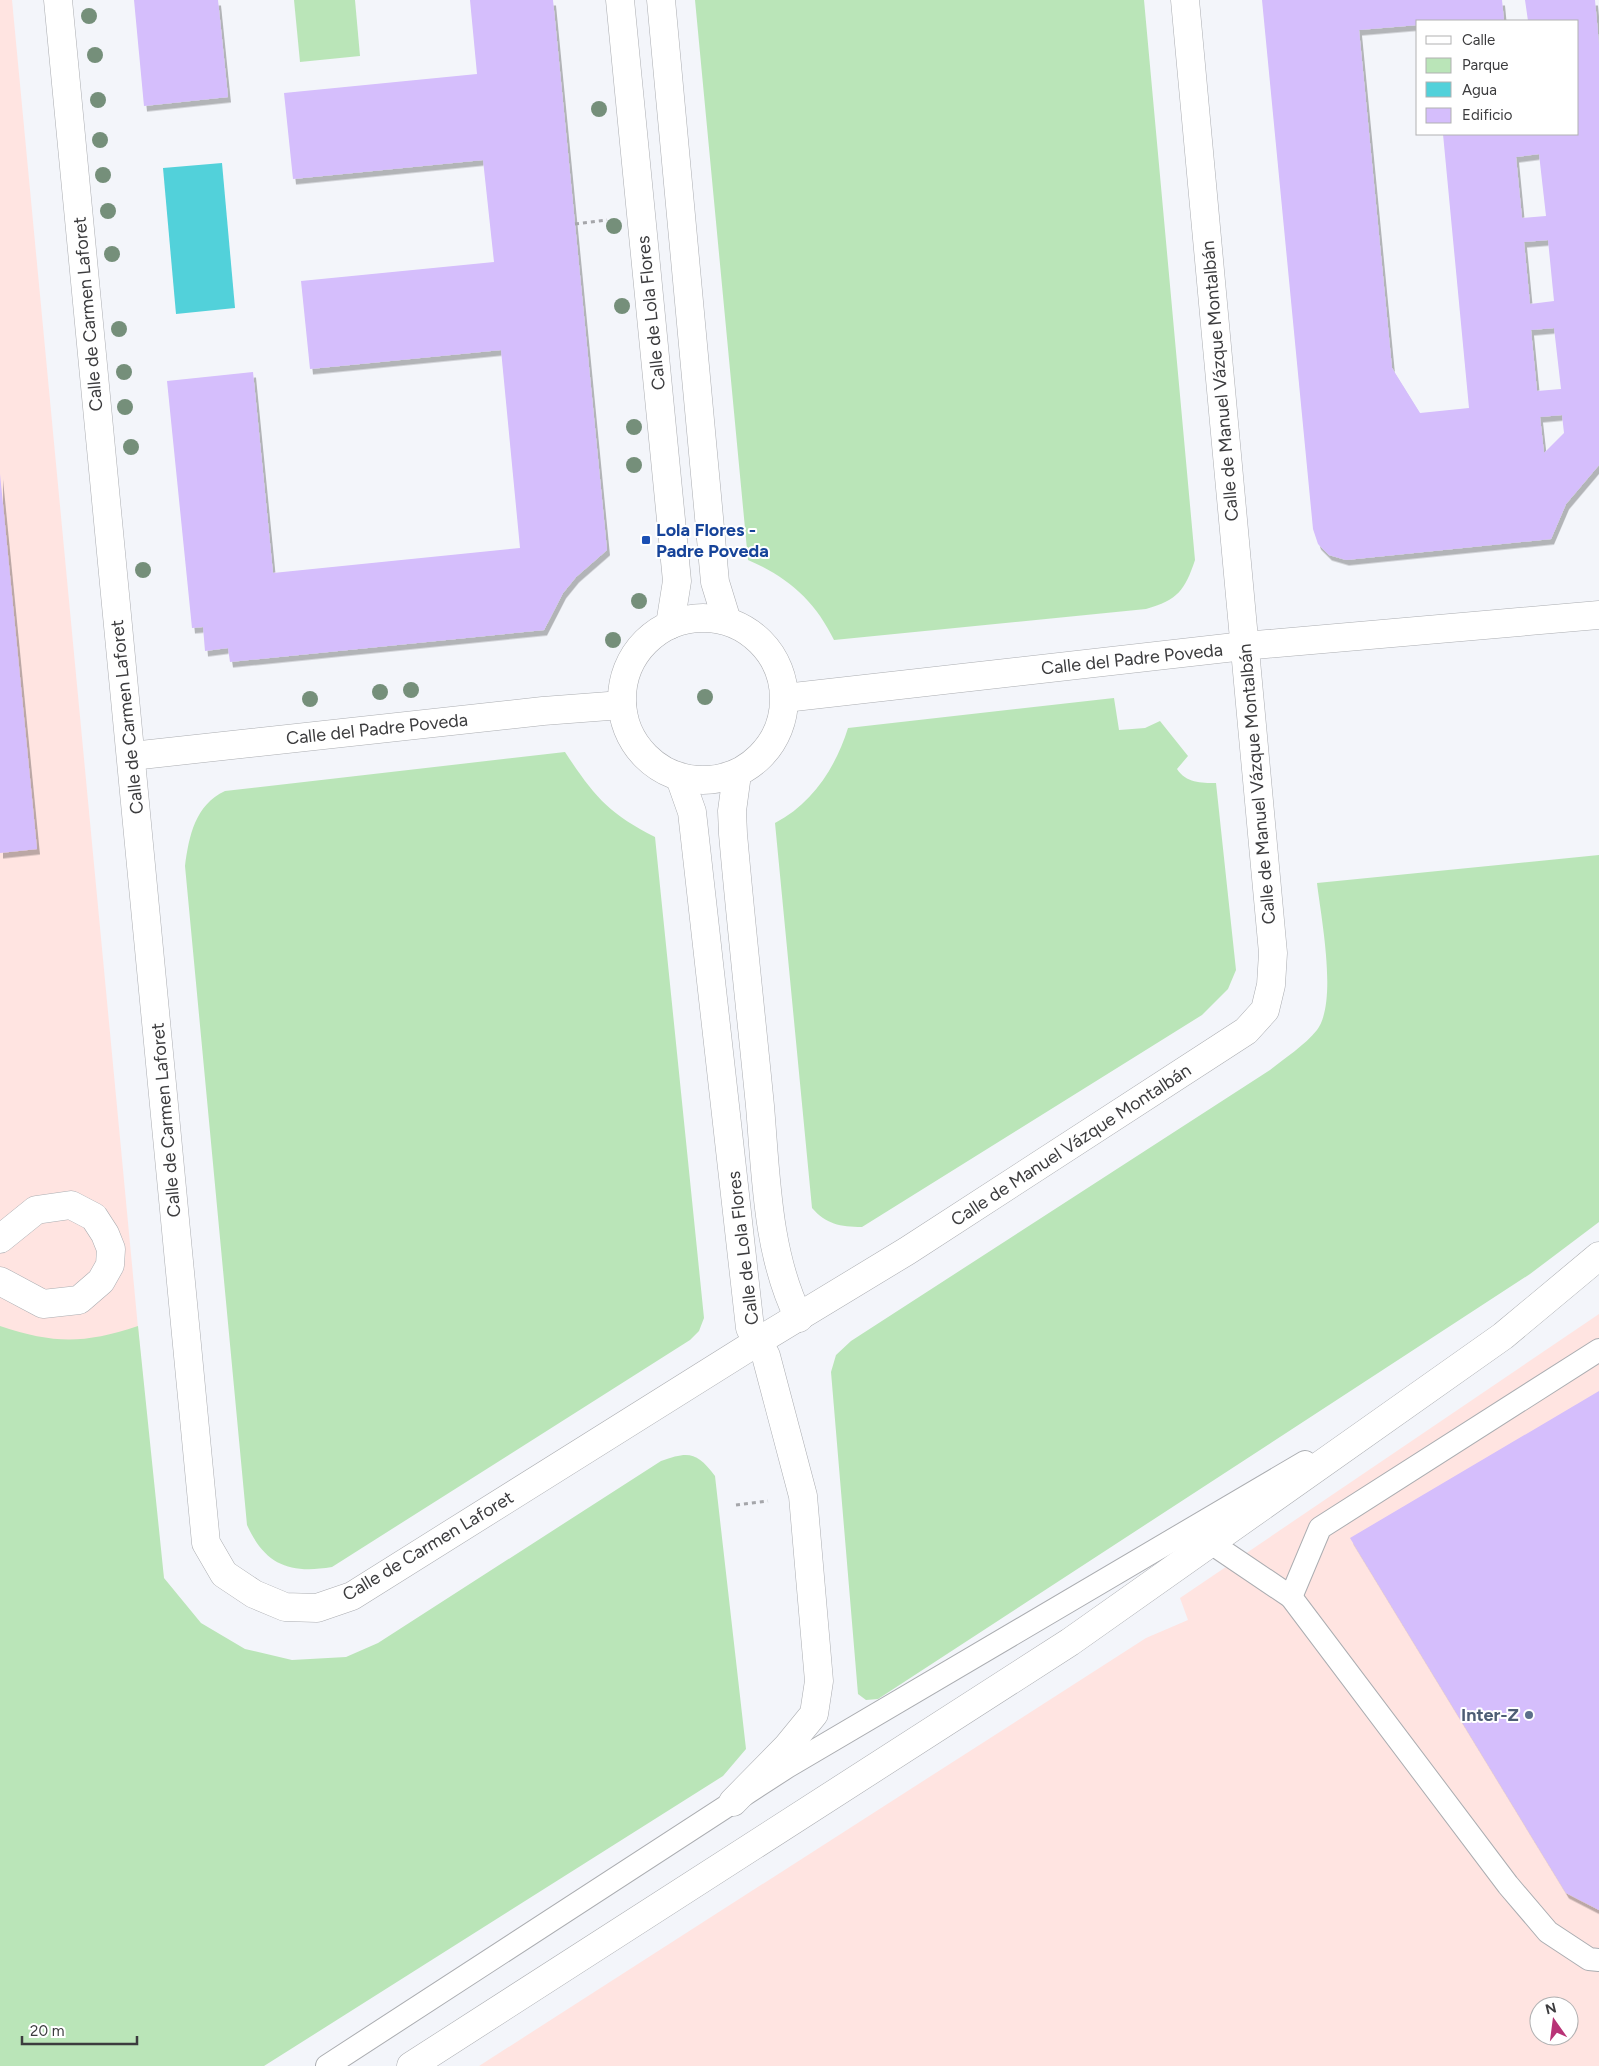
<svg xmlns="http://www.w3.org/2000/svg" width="1599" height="2066" font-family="Figtree,sans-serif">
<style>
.industrial{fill:#ffe4e1;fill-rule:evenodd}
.green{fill:#bae5b8}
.water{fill:#52d1da}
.building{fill:#d5befc;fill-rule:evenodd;filter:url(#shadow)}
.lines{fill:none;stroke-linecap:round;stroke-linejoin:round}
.service-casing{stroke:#abadb1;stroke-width:24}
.minor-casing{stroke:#abadb1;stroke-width:29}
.motorway-casing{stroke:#abadb1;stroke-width:29}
.path{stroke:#a5a6aa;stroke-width:3;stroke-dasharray:4 4;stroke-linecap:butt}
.service{stroke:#fff;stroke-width:22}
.minor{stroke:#fff;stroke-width:28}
.motorway{stroke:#fff;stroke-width:28}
.tree{fill:#758f7a}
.transit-dot{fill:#1a4fb4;stroke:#fff;stroke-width:2}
.service-dot{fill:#5c6f8a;stroke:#fff;stroke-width:2}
.labels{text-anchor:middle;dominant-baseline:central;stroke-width:4;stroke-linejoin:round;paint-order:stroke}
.street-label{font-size:18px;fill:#3c3c3e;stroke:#fff}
.transit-label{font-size:18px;font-weight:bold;fill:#164399;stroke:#fff;text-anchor:start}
.service-label{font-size:18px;font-weight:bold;fill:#4e5e75;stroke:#fff;text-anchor:end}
</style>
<defs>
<filter id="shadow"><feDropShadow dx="3" dy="5.5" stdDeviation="0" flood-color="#0004"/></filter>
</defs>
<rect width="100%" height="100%" fill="#f3f5fa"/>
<g class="industrial">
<polygon points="0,0 12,0 155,1507 224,2066 0,2066"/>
<path d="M1599,1314v752h-1120l667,-428 42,-18 -8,-22zM1539,2006h30v30h-30z"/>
</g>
<g class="green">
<polygon points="294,0 355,0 360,56 300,62"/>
<path d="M695,0h449l51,560c-10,30 -17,40 -49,49l-312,31c-19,-39 -46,-63 -86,-80z"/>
<path d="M1114,698l5,32 26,-2 15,-7 28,35 -11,13c9,14 24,14 39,14l20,187 -8,19 -26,26 -340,212c-22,0 -36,-3 -50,-19l-37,-385c37,-19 61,-56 73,-95z"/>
<path d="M565,752c29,44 43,61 90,85l49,481 -5,13 -9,9 -358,227c-42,7 -67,-2 -85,-42l-62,-659c4,-30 10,-61 40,-75z"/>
<path d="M1599,855v367l-69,52 -652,425 -12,1 -8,-6 -27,-322 5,-17 15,-14 419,-271c15,-12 35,-25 47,-40 21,-28 4,-112 0,-147z"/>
<path d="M138,1326l26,252 37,45 44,26 47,11 54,-3 32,-14 283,-182c28,-10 36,-9 54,15l31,273 -23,27 -459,290h-264v-740c55,18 83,18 138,0z"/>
</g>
<polygon class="water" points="222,163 235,308 176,314 163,168"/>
<g class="building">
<polygon points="134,0 218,0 228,97 144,106"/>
<polygon points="470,0 553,0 607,550 576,577 563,593 544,630 230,662 228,648 205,651 203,627 192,628 167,381 253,372 273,573 520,548 501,350 310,369 301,281 494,262 483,160 293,179 284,93 477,74"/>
<path d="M1262,0h240l2,21h-86v4l-59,5 33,338 28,45 49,-5 -26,-274h135v-113h-50l-3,-21h70l4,45v420l-33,39 -15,35 -205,21 -17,-5 -11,-11 -5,-15zM1539,154l7,62 -24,2 -6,-61zM1548,240l6,61 -24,3 -6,-62zM1554,328l7,61 -24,2 -6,-61zM1562,415l2,18 -20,20 -4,-36z"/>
<polygon points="0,474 37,849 0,853"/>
<polygon points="1599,1391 1599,1910 1566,1893 1350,1538"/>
</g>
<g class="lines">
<defs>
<g id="service">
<polyline points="1211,1543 1291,1597 1508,1885 1548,1932 1589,1959 1599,1960"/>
<polyline points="1291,1597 1320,1528 1599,1350"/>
<polyline points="327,2066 787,1767 1305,1462"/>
</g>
<g id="minor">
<polyline points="58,0 206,1543 224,1574 254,1594 285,1607 317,1608 352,1596 757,1342 907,1251 1246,1031 1265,1010 1271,985 1273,953 1185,0"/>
<polyline points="620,0 677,581 670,625"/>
<polyline points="661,0 715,582 727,621"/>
<circle cx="703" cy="699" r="81"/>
<polyline points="785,698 1244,646 1599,615"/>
<polyline points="132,756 543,711 622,705"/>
<path d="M737,774l-5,37 1,23c8,91 18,181 27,272 6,70 7,148 39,212"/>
<polyline points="680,778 692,812 750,1328 766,1356 803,1496 819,1681 814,1714 787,1747 733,1802"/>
<polyline points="0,1239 36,1210 71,1205 94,1217 105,1234 111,1249 110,1265 101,1281 79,1300 43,1304 0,1281"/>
</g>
<polyline id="motorway" points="411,2066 1070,1642 1503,1336 1599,1256"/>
</defs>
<use href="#service" class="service-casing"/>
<use href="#minor" class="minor-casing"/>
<use href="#motorway" class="motorway-casing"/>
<g class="path">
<polyline points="575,224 607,220"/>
<polyline points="736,1505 768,1501"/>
</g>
<use href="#service" class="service"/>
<use href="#minor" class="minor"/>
<use href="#motorway" class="motorway"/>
</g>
<g class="tree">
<circle cx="89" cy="16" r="8"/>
<circle cx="95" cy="55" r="8"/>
<circle cx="98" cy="100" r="8"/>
<circle cx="599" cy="109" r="8"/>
<circle cx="100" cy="140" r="8"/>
<circle cx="103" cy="175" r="8"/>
<circle cx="108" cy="211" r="8"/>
<circle cx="614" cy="226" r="8"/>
<circle cx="112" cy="254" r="8"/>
<circle cx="622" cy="306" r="8"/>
<circle cx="119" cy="329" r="8"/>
<circle cx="124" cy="372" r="8"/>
<circle cx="125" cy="407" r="8"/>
<circle cx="634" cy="427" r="8"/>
<circle cx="131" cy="447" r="8"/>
<circle cx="634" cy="465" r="8"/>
<circle cx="143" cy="570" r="8"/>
<circle cx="639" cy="601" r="8"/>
<circle cx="613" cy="640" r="8"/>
<circle cx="411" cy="690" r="8"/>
<circle cx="380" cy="692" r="8"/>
<circle cx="705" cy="697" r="8"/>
<circle cx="310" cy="699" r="8"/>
</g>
<rect class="transit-dot" x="641" y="535" width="10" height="10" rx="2.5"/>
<circle class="service-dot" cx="1529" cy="1715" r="5"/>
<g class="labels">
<g class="street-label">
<text transform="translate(651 313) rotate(-96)">Calle de Lola Flores</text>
<text transform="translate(88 314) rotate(-95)">Calle de Carmen Laforet</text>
<text transform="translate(1220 381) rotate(-95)">Calle de Manuel Vázque Montalbán</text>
<text transform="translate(1132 659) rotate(-6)">Calle del Padre Poveda</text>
<text transform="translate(127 717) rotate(-96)">Calle de Carmen Laforet</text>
<text transform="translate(377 729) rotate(-6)">Calle del Padre Poveda</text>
<text transform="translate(1257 784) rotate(-95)">Calle de Manuel Vázque Montalbán</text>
<text transform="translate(166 1120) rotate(-95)">Calle de Carmen Laforet</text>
<text transform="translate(1071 1145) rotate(-33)">Calle de Manuel Vázque Montalbán</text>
<text transform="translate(743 1248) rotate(-97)">Calle de Lola Flores</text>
<text transform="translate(428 1546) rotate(-31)">Calle de Carmen Laforet</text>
</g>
<g class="transit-label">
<text x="656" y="530">Lola Flores -<tspan x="656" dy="21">Padre Poveda</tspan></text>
</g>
<g class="service-label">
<text x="1519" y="1715">Inter-Z</text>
</g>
</g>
<rect x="1416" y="20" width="162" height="115" fill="#ffffff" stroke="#b1b1b2"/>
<rect x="1426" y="36" width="25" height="8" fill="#ffffff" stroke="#b1b1b2"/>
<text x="1462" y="45" font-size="15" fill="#3c3c3e">Calle</text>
<rect x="1426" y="58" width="25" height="15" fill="#bae5b8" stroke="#b1b1b2"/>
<text x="1462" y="70" font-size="15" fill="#3c3c3e">Parque</text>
<rect x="1426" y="82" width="25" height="15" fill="#52d1da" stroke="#b1b1b2"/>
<text x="1462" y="95" font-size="15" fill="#3c3c3e">Agua</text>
<rect x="1426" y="108" width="25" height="15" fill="#d5befc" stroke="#b1b1b2"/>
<text x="1462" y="120" font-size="15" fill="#3c3c3e">Edificio</text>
<g transform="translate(1554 2021) rotate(346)"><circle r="24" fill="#ffffff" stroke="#b1b1b2"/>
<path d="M0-4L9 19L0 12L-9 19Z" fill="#b83376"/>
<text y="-8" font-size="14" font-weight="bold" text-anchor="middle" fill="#3c3c3e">N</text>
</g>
<path d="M22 2036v8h115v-8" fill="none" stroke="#3c3c3e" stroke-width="2.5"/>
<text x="30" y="2036" font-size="15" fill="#3c3c3e" stroke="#ffffff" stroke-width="4" paint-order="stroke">20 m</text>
</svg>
